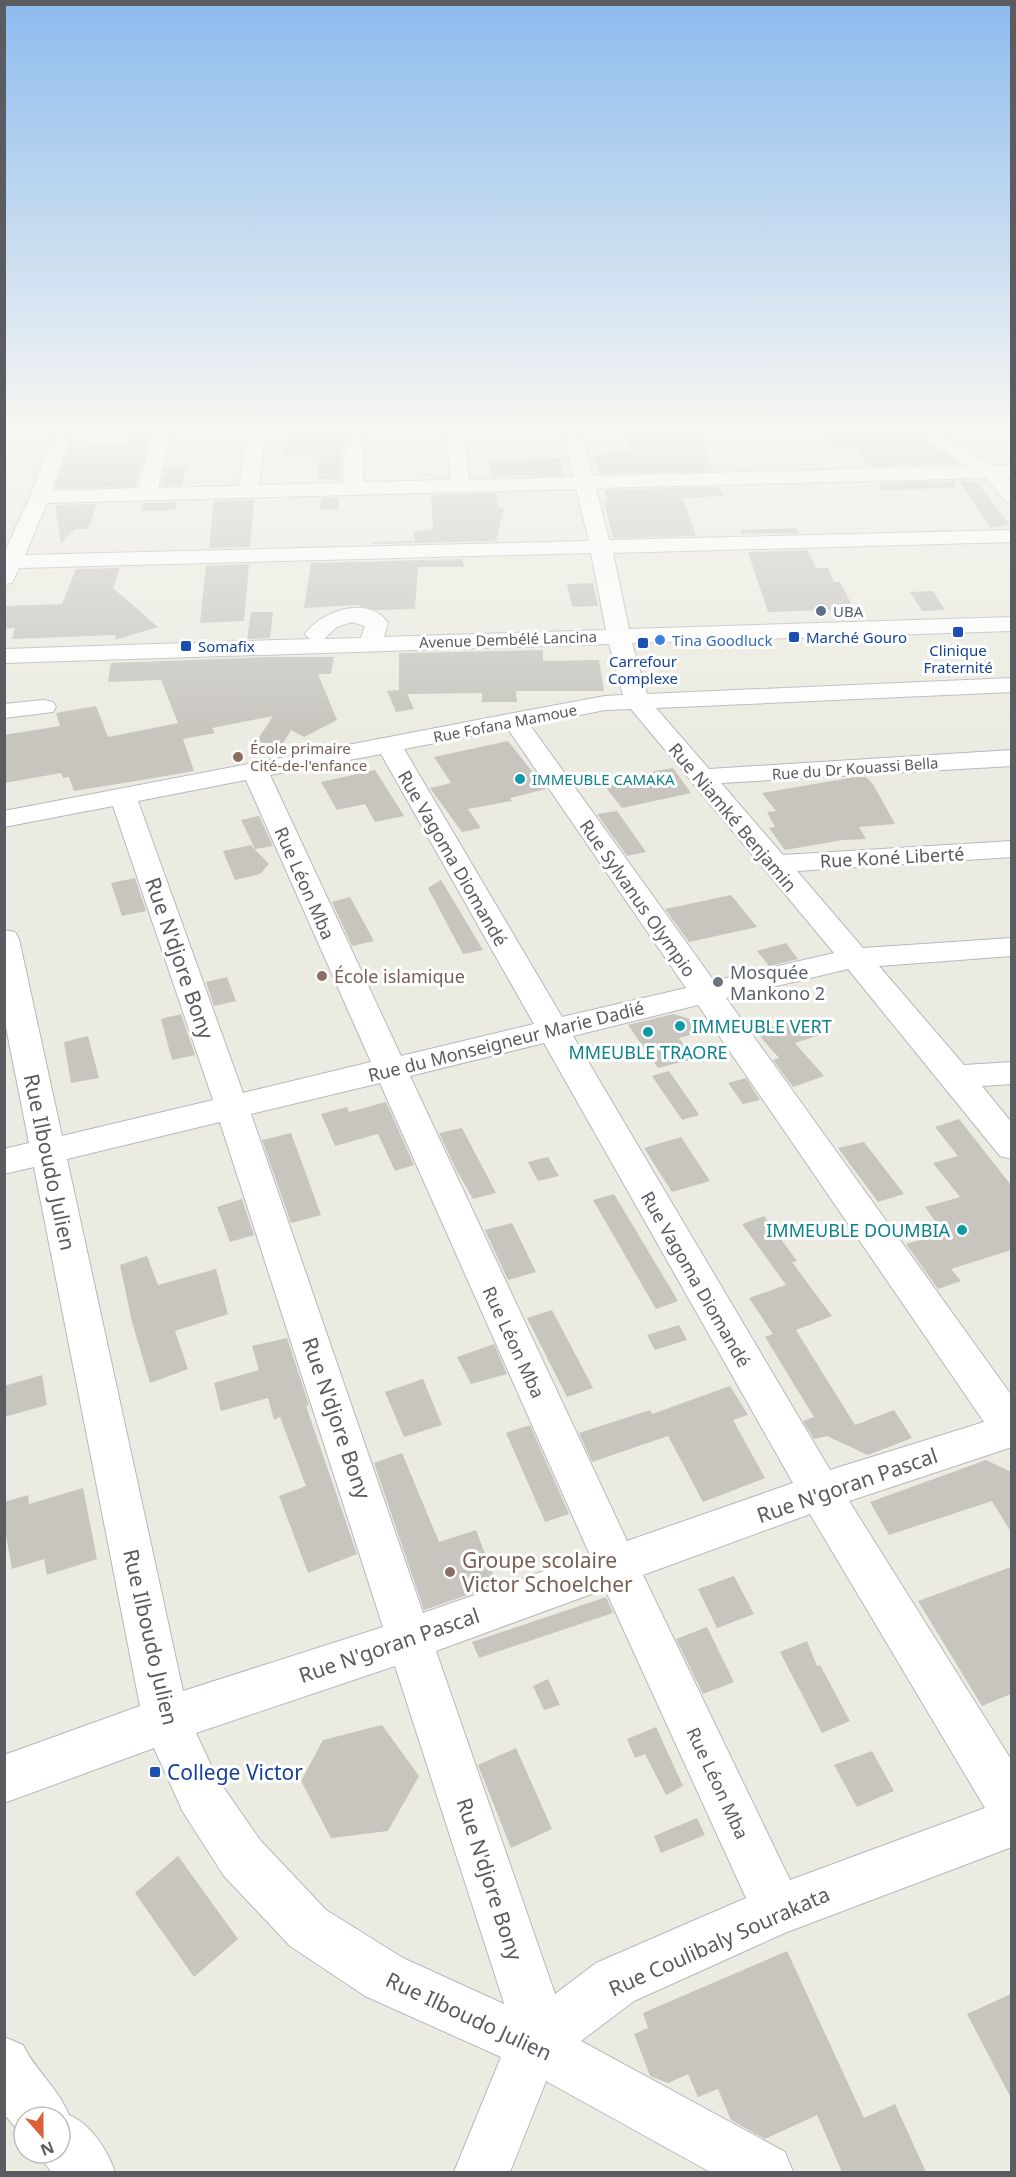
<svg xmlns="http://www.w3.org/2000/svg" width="1016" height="2177" font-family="'Noto Sans',sans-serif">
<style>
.building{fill:#c7c5be}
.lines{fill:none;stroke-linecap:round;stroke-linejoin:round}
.minor-casing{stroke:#b7b8bd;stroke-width:2}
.minor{fill:#fff;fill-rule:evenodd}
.service-dot{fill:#5c6f8a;stroke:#fff;stroke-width:2}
.transit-dot{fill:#1a4fb4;stroke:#fff;stroke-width:2}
.shop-dot{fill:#3f7fe0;stroke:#fff;stroke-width:2}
.education-dot{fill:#8d6e63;stroke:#fff;stroke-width:2}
.culture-dot{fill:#0f9aa8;stroke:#fff;stroke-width:2}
.worship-dot{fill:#6b7280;stroke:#fff;stroke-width:2}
.labels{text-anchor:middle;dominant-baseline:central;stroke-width:6;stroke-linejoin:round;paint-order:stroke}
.far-service-label{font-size:15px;fill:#4e5e75;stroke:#fff;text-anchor:start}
.far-transit-label{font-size:15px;fill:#164399;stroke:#fff;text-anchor:start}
.far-street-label{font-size:15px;fill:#5a5c61;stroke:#fff}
.far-shop-label{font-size:15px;fill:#366cbe;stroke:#fff;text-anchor:start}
.far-education-label{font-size:15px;fill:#785e54;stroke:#fff;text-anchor:start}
.far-culture-label{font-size:15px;fill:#0d838f;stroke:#fff;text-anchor:start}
.street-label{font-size:18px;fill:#5a5c61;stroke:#fff}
.worship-label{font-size:18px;fill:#5b616d;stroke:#fff;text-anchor:start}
.education-label{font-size:18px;fill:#785e54;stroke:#fff;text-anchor:start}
.culture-label{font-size:18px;fill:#0d838f;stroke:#fff;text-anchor:start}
.near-street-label{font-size:21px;fill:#5a5c61;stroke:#fff}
.near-education-label{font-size:21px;fill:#785e54;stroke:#fff;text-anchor:start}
.near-transit-label{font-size:21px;fill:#164399;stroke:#fff;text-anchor:start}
</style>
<rect width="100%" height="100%" fill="#ecebe1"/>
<g class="building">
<polygon points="824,429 906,429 955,460 955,464 869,466 858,450 834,450"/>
<polygon points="135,430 152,430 136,486 55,489 69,447 128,444"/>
<polygon points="697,430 713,471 599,474 593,455 633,453 624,433"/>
<polygon points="343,433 340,481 318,478 320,453 285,455 288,434"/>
<polygon points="561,458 563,475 491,477 489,460"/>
<polygon points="186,466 182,485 161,486 166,468"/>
<polygon points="955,481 955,488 883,490 879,483"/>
<polygon points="959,481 976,481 1010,525 990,528"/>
<polygon points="719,487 723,496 683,498 696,536 613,538 604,501 608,501 604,490"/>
<polygon points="495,493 499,508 504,508 496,541 372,544 372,542 415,541 414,531 433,530 431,495"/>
<polygon points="322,498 339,498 338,510 319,510"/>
<polygon points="254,500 250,547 209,548 214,501"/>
<polygon points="177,502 175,510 141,511 144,503"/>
<polygon points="97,504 88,529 75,529 61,543 55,505"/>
<polygon points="796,528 799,533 742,534 740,530"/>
<polygon points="807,550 816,568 828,568 834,582 840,582 854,609 768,612 748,552"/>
<polygon points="462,559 464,567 418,567 415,609 376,610 357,605 304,608 311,563"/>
<polygon points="249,564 244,621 200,623 206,566"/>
<polygon points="120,568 113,588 158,627 115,640 116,635 12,639 15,628 4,629 4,606 62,604 76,569"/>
<polygon points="593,583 598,606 572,607 567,584"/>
<polygon points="933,591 945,610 922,611 910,592"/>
<polygon points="251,612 273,612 270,638 247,639"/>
<polygon points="543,650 543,661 599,660 604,691 516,691 517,702 482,702 482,693 407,694 414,709 396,712 387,691 399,690 399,653"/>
<polygon points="267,657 334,657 331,674 318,674 337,720 304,737 291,730 282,745 256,742 273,716 212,728 215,733 183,739 194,771 148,779 74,791 69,777 63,778 61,773 4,783 4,735 60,726 56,713 96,706 108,737 178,723 161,680 108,682 111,663"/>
<polygon points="508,741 546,789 510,798 512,801 468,809 481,828 462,832 430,788 451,783 434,757"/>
<polygon points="673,768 691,793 622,808 604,785 607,785 604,780"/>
<polygon points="375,770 404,816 375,822 365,804 337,810 321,782"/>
<polygon points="855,777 866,777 873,784 895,824 859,827 866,839 843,840 785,850 769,828 775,827 767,812 776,811 762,793"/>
<polygon points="617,811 646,852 627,856 597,814"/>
<polygon points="259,816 273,846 255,849 241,820"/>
<polygon points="251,845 269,864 260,874 235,880 223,851"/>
<polygon points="135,878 146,911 122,916 111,883"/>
<polygon points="441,880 483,950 463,954 428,888"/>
<polygon points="731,895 757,927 689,942 665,909"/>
<polygon points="350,897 374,941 352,946 332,902"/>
<polygon points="786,943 798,959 769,966 757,951"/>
<polygon points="227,977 236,1001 214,1006 206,982"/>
<polygon points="181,1014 195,1055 172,1060 161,1019"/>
<polygon points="673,1014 708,1024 712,1029 679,1038 693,1059 658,1068 628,1025"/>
<polygon points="804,1017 820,1035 795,1043 824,1076 793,1087 773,1060 779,1058 756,1032"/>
<polygon points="88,1036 99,1078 71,1083 64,1042"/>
<polygon points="669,1071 694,1107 699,1115 682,1120 652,1076"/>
<polygon points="746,1078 760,1100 743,1104 728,1083"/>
<polygon points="386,1102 414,1165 395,1171 378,1134 335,1146 321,1114 347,1107 349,1112"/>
<polygon points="959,1119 1011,1185 1011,1250 951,1269 961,1281 938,1289 906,1244 944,1233 925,1207 960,1197 933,1163 958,1156 935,1127"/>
<polygon points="462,1128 496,1193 473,1199 457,1171 439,1133"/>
<polygon points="291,1133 321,1215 291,1223 262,1140"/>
<polygon points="681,1137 710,1181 672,1192 644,1148"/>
<polygon points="864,1142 904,1194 878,1202 838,1148"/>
<polygon points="548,1157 559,1176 538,1181 528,1162"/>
<polygon points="614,1194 678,1301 656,1309 593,1200"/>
<polygon points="242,1199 254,1235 230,1242 217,1207"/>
<polygon points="764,1216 797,1261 792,1262 832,1316 796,1330 855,1425 894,1410 912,1438 868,1455 827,1436 814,1439 803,1421 814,1417 765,1337 773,1334 749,1298 786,1285 742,1224"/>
<polygon points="512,1223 536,1272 508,1280 485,1230"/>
<polygon points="147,1256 158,1285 216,1269 228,1314 175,1331 188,1369 150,1383 132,1322 120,1265"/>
<polygon points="552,1310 593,1388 567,1397 527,1318"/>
<polygon points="679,1325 687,1340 655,1350 647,1335"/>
<polygon points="287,1338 309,1405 306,1406 357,1554 308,1573 279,1496 306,1486 280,1417 274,1420 268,1398 221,1411 214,1383 259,1370 252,1346"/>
<polygon points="494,1344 507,1374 471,1384 457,1357"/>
<polygon points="42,1375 47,1405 4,1417 4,1386"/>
<polygon points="423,1379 442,1425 404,1437 385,1392"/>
<polygon points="730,1386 748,1415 733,1420 765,1478 703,1502 668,1436 592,1462 579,1433 650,1410 652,1414"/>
<polygon points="530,1425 569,1514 545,1522 506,1433"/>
<polygon points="402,1453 439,1542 476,1530 497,1585 424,1610 374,1463"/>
<polygon points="986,1460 1011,1472 1011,1532 992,1501 889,1535 870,1502"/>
<polygon points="83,1488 97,1559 47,1575 44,1559 12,1569 4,1524 4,1502 28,1495 29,1504"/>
<polygon points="1011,1567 1011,1694 982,1706 918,1601"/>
<polygon points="734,1576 754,1614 717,1628 698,1589"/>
<polygon points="606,1597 613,1613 479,1658 472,1642"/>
<polygon points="707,1627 734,1682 703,1694 676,1639"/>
<polygon points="807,1641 817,1666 820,1665 850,1721 822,1733 780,1652"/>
<polygon points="548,1679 560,1705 544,1710 533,1686"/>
<polygon points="382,1725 419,1776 388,1831 331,1838 301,1781 323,1740"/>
<polygon points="656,1727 683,1786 666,1795 645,1754 635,1758 627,1739"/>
<polygon points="516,1748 552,1829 511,1848 478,1765"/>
<polygon points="872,1751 894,1791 857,1807 834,1765"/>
<polygon points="697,1818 705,1835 661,1853 654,1836"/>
<polygon points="178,1856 238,1939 194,1977 135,1893"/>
<polygon points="787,1951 864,2118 895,2104 926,2172 842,2172 817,2115 765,2139 731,2120 718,2089 698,2097 688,2074 668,2083 650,2076 634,2034 648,2028 643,2013"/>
<polygon points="1011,1994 1011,2098 967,2014"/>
</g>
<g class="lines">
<defs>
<g id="minor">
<path d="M55,429h18l-21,62 86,-3 17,-59h18l-15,59 81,-2 9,-57h18l-7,56 84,-2 3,-54h18l-1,53 87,-2 -3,-51h18l4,51 104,-3 -11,-48h18l13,47 375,-10 -57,-37h22l61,37 18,-1v12h-5l5,6v19l-7,-2 -19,-22 -390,10 13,52 403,-10v12l-399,11 16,76 383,-12v14l-380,12 15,51 365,-16v14l-356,16 53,61 303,-19v16l-291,17 62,72 229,-14v16l-215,14 66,77 149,-10v18l-133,10 85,99 48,-3v22l-30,2 30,37v36l-12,-3 -152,-187 -122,29 286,398v51l-163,54 163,260v86l-225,85 -153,69 -53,40 204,111 8,20h-83l-164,-91 -36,91h-56l47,-115 -136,-61 -75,-50 -66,-70 -41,-64 -29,-64 -150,55v-48l136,-49 -106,-539 -30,7v-25l25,-6 -25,-126v-87l11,2 4,7 43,197 151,-36 -100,-294 -109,21v-16l510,-98 91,-17 18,-1 -14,-51 -605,19v-14l306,-10 -5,-5c16,-23 64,-40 83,-11l-4,14 222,-7 -15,-77 -572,15 -7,15 -8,1v-31l26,-56zM576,489l13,52 -564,14 22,-52zM352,622l13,4 -4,12 -37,1 13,-12zM631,709l203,244 -120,28 -184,-256 75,-15zM508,729l178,259 -124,29 -158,-268zM381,754l153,270 -133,32 -131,-281zM246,780l125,282 -128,31 -105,-292zM698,1005l286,417 -154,48 -257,-434zM544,1043l249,440 -166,58 -217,-465zM380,1083l210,472 -167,58 -172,-499zM220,1122l163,505 -200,64 -116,-532zM810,1514l175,294 -195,72 -147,-305zM605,1589l141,309 -150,65 -41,31 -119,-343zM395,1666l109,337v1l-101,-46 -77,-48 -66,-70 -43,-62 -21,-45z"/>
<polygon points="44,700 53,702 56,707 53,712 4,718 4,704"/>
<path d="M4,2037l19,8c12,25 35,43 46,70 22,9 39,36 46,57h-64l-13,-19h22v-36h-36v20l-20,-23z"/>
</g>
</defs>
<use href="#minor" class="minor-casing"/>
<use href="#minor" class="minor"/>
</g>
<linearGradient id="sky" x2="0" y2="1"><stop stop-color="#8dbbee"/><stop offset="0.58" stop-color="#f6f6f2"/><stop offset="1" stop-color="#f6f6f2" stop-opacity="0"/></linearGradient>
<rect width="1016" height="734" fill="url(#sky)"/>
<circle class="service-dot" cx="821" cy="611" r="6"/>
<g class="transit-dot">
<rect x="952" y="626" width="12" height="12" rx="3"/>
<rect x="788" y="631" width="12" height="12" rx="3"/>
<rect x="637" y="637" width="12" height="12" rx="3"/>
<rect x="180" y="640" width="12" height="12" rx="3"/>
<rect x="149" y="1766" width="12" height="12" rx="3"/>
</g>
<circle class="shop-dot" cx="660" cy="640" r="6"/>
<g class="education-dot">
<circle cx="238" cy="757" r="6"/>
<circle cx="322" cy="976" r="6"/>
<circle cx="450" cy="1572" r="6"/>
</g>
<g class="culture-dot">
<circle cx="520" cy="779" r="6"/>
<circle cx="680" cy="1026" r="6"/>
<circle cx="648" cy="1032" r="6"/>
<circle cx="962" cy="1230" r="6"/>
</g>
<circle class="worship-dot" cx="718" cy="982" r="6"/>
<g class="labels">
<g class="far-service-label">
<text x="833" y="611">UBA</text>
</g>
<g class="far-transit-label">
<text x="806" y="637">Marché Gouro</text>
<text x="198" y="646">Somafix</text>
<text x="958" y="650" text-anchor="middle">Clinique<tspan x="958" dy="17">Fraternité</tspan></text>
<text x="643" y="661" text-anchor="middle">Carrefour<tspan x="643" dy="17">Complexe</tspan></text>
</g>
<g class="far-street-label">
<text transform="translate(508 639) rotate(-2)">Avenue Dembélé Lancina</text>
<text transform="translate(505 723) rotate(-11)">Rue Fofana Mamoue</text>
<text transform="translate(855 768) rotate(-4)">Rue du Dr Kouassi Bella</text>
</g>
<g class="far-shop-label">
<text x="672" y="640">Tina Goodluck</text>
</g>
<g class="far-education-label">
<text x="250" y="748">École primaire<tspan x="250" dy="17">Cité-de-l'enfance</tspan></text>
</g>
<g class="far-culture-label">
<text x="532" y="779">IMMEUBLE CAMAKA</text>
</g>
<g class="street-label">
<text transform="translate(733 817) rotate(50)">Rue Niamké Benjamin</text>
<text transform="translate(892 857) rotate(-3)">Rue Koné Liberté</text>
<text transform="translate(453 858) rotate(60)">Rue Vagoma Diomandé</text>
<text transform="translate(305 883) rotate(66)">Rue Léon Mba</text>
<text transform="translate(638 898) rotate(55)">Rue Sylvanus Olympio</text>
<text transform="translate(506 1041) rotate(-14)">Rue du Monseigneur Marie Dadié</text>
<text transform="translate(696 1279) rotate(60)">Rue Vagoma Diomandé</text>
<text transform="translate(514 1342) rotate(65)">Rue Léon Mba</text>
<text transform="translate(718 1783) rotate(65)">Rue Léon Mba</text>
</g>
<g class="worship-label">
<text x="730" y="972">Mosquée<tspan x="730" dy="21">Mankono 2</tspan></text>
</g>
<g class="education-label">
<text x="334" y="976">École islamique</text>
</g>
<g class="culture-label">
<text x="692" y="1026">IMMEUBLE VERT</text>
<text x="648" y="1052" text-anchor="middle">MMEUBLE TRAORE</text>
<text x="950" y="1230" text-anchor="end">IMMEUBLE DOUMBIA</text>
</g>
<g class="near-street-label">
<text transform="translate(180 958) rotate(71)">Rue N'djore Bony</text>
<text transform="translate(50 1162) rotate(78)">Rue Ilboudo Julien</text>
<text transform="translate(337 1418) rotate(71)">Rue N'djore Bony</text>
<text transform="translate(847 1485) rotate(-19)">Rue N'goran Pascal</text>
<text transform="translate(151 1637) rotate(77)">Rue Ilboudo Julien</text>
<text transform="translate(389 1645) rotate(-19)">Rue N'goran Pascal</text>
<text transform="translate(490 1879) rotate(72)">Rue N'djore Bony</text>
<text transform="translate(719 1941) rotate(-24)">Rue Coulibaly Sourakata</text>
<text transform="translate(469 2016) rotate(25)">Rue Ilboudo Julien</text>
</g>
<g class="near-education-label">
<text x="462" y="1560">Groupe scolaire<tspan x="462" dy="24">Victor Schoelcher</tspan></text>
</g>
<g class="near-transit-label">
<text x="167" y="1772">College Victor</text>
</g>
</g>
<rect width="1016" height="2177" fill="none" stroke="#5a5c61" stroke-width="12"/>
<g transform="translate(42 2135) rotate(159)"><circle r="28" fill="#ffffff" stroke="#bdbec0" stroke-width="1.5"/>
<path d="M0-4.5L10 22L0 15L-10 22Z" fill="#db5f37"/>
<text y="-9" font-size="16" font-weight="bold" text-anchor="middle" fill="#5a5c61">N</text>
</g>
</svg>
